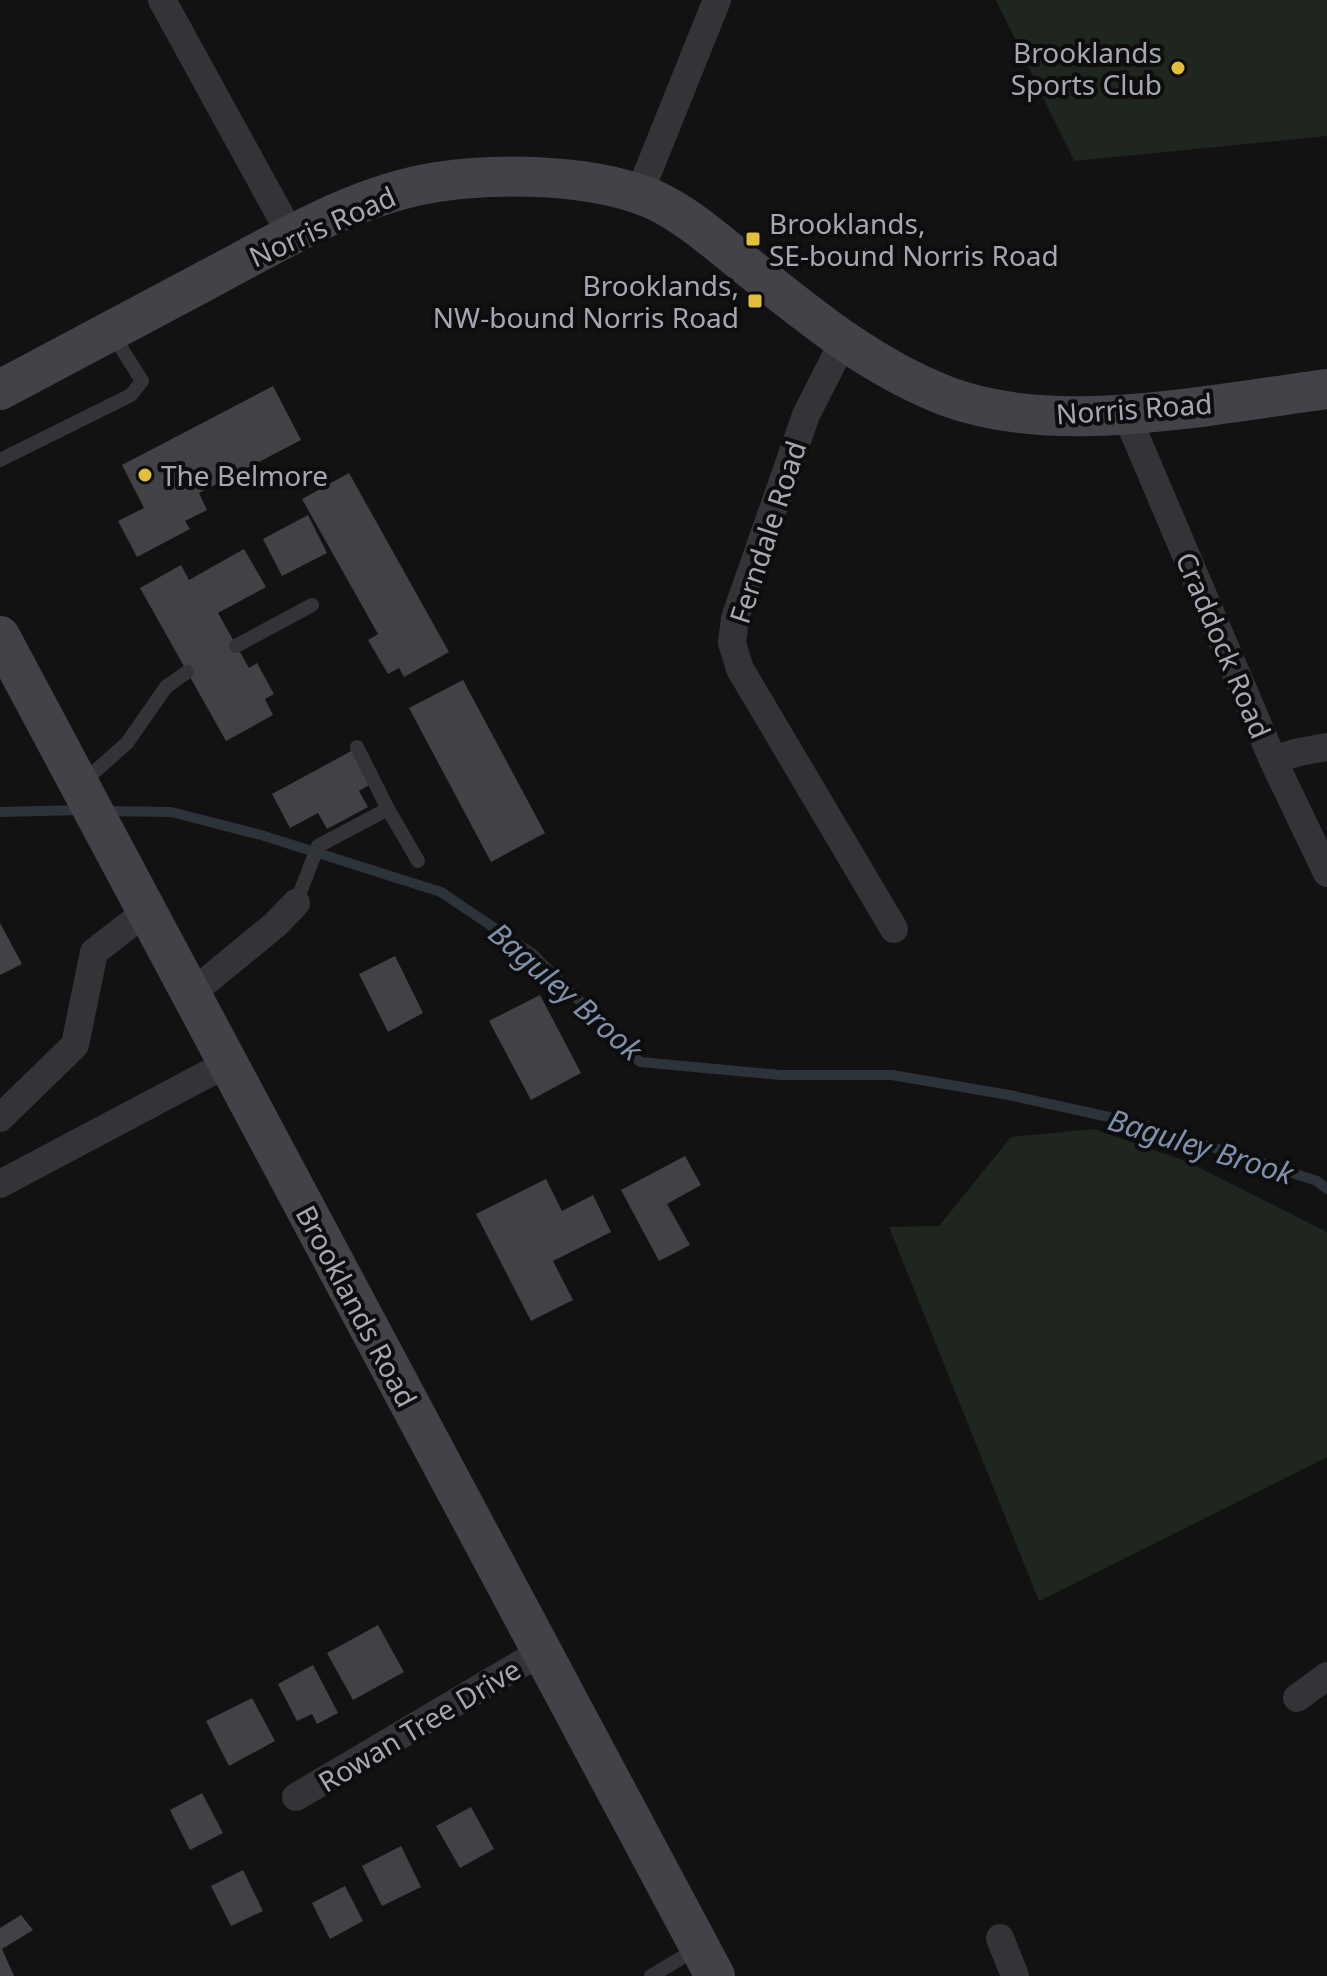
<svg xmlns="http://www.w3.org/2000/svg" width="1327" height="1976" font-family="'Noto Sans',sans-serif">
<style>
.green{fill:#1f2620}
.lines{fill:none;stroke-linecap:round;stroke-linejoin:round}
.stream{stroke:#2d333b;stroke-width:10}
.building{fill:#414246}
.lane{stroke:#333438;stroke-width:14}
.street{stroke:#333438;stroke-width:28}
.secondary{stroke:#424248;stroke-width:40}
.poi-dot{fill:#e2bf3b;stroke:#0d0d0e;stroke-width:3}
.labels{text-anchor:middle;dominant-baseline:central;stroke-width:8;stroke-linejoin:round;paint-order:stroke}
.poi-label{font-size:28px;fill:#a5a7b3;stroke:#0d0d0e;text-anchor:end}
.street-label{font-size:28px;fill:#a5a7b3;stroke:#0d0d0e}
.water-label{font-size:30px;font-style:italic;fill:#7e91ac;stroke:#0d0d0e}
</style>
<rect width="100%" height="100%" fill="#121213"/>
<g class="green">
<polygon points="996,0 1327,0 1327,136 1074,161"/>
<polygon points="1094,1129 1188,1162 1327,1232 1327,1457 1039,1601 889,1227 939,1226 1011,1137"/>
</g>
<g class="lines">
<g class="stream">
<polyline points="102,811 171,812 261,835 441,892 533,954 640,1062 781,1075 892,1075 1009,1095 1141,1124 1317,1181 1327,1189"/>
<polyline points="0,812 82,810"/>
</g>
</g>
<g class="building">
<polygon points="273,386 301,440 199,493 207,510 185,521 190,529 137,557 118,521 144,508 122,465"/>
<polygon points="349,473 449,652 404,677 399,668 388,674 368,640 378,634 302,499"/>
<polygon points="308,515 327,553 282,576 263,539"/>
<polygon points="244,549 266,587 218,613 249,668 257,663 274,694 265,699 273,715 226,741 140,588 181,565 189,580"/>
<polygon points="463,680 545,833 491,862 409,708"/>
<polygon points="355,749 373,783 359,791 368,807 327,829 318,813 290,828 272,794"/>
<polygon points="0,923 22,964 0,975"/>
<polygon points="395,956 423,1013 388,1032 359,974"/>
<polygon points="540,995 581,1073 531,1100 489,1021"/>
<polygon points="685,1156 701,1185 667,1204 690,1245 659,1261 621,1190"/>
<polygon points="546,1179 562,1211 593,1195 611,1232 553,1261 573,1300 531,1321 476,1214"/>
<polygon points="378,1625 404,1672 353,1700 327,1653"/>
<polygon points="313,1665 338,1713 317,1724 312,1714 297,1721 278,1684"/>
<polygon points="252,1698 275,1741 229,1766 206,1721"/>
<polygon points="202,1793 223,1833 190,1850 170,1810"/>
<polygon points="471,1807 494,1849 460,1868 436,1826"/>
<polygon points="401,1846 421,1887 382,1906 362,1866"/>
<polygon points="243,1870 263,1911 231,1926 211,1886"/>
<polygon points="345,1886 363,1921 330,1939 312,1903"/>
<polygon points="21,1915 33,1930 2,1949 14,1976 0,1976 0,1928"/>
</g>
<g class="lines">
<g class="lane">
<polyline points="0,460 131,395 142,381 113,335"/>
<polyline points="236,646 312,605"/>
<polyline points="83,782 127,743 166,687 187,672"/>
<polyline points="388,809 418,861"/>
<polyline points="296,903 318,846 388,809 357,747"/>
<polyline points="651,1976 698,1948"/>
</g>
<g class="street">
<polyline points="162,0 291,235"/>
<polyline points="639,194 717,0"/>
<polyline points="843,342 806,415 735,618 732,643 740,669 894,929"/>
<polyline points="1126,414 1273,760 1327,873"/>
<polyline points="1273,760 1299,752 1327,747"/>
<polyline points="192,993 276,924 296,903"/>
<polyline points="0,1118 75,1045 94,952 147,911"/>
<polyline points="0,1184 230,1062"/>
<polyline points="1297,1698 1327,1676"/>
<polyline points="296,1797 541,1652"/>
<polyline points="1000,1938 1015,1976"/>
</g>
<g class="secondary">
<path d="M0,390c73,-39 145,-77 218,-116 69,-37 141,-80 219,-92 60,-9 143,-8 202,12 40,13 75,46 108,72 64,51 122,100 199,130 112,42 265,8 381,-7"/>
<polyline points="0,636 715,1976"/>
</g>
</g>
<g class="poi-dot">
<circle cx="1178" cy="68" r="8"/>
<rect x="745" y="231" width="16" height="16" rx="4"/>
<rect x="747" y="293" width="16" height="16" rx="4"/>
<circle cx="145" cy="475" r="8"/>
</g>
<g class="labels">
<g class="poi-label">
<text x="1162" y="52">Brooklands<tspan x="1162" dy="32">Sports Club</tspan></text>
<text x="769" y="223" text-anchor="start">Brooklands,<tspan x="769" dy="32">SE-bound Norris Road</tspan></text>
<text x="739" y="285">Brooklands,<tspan x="739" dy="32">NW-bound Norris Road</tspan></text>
<text x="161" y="475" text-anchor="start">The Belmore</text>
</g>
<g class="street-label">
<text transform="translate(322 226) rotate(-24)">Norris Road</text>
<text transform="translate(1134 408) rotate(-4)">Norris Road</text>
<text transform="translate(767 532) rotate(-72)">Ferndale Road</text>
<text transform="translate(1224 645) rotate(67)">Craddock Road</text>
<text transform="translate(357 1306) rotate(62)">Brooklands Road</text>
<text transform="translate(419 1725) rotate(-31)">Rowan Tree Drive</text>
</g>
<g class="water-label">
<text transform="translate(566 991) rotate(41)">Baguley Brook</text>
<text transform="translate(1201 1146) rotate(17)">Baguley Brook</text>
</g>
</g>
</svg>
